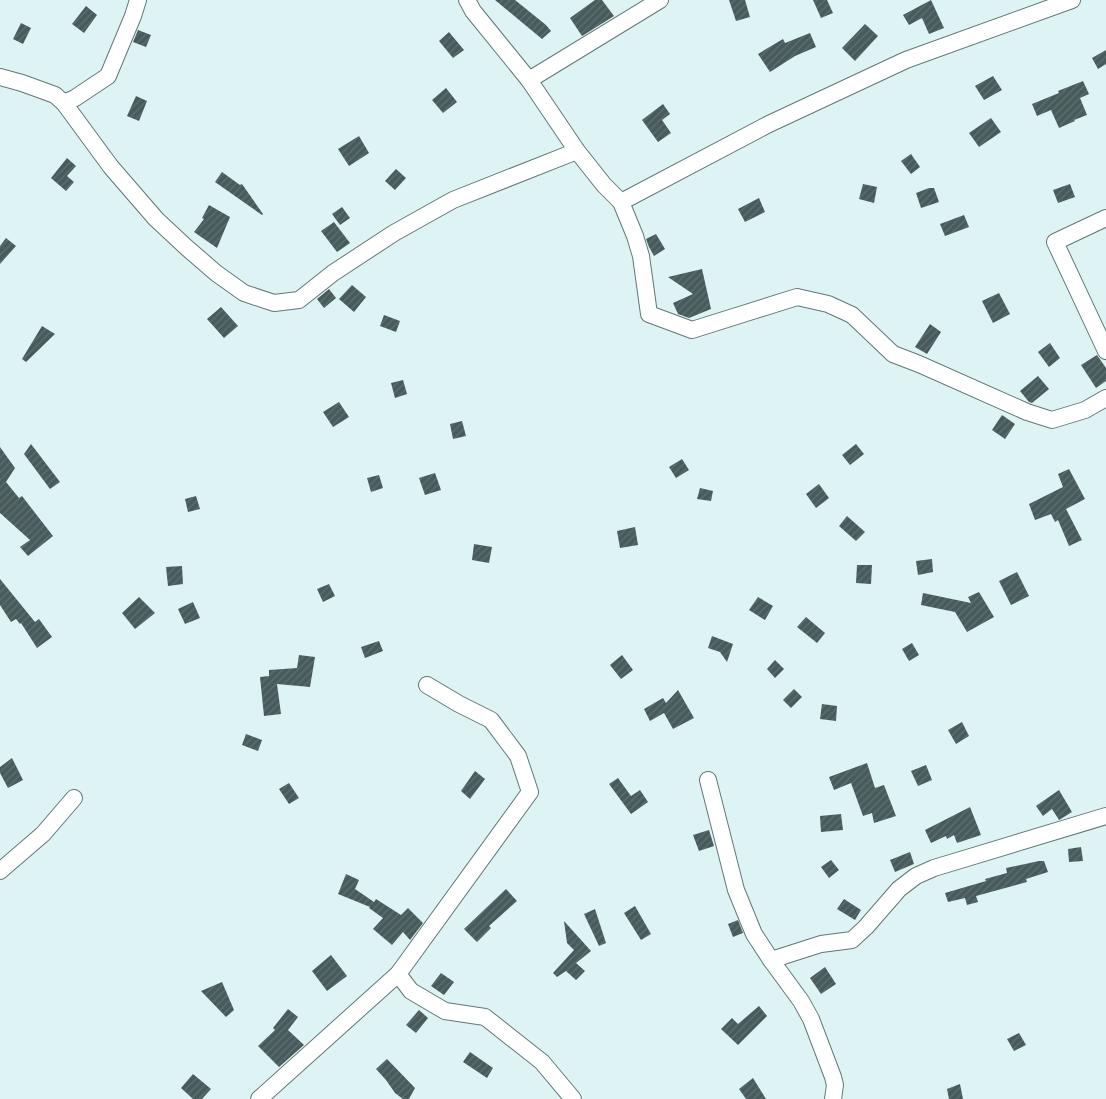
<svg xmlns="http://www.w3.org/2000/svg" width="1106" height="1099" font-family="'Fira Sans',sans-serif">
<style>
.building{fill:url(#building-hatch)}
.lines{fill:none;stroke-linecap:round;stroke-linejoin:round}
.minor-casing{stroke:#637777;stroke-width:18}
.minor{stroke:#fff;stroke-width:16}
</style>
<defs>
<pattern id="building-hatch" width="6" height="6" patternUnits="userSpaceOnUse" patternTransform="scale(1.25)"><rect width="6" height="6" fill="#485b5c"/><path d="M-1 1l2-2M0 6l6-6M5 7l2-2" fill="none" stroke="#5f6f70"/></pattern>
</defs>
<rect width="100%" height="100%" fill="#ddf3f4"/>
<g class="building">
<polygon points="495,0 515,0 546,25 551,31 542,39"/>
<polygon points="595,0 602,0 614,16 582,36 570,18"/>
<polygon points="729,0 745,0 750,17 736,21"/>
<polygon points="813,0 827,0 833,13 821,18"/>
<polygon points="931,0 944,28 929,34 922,18 909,25 903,15"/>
<polygon points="86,6 97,15 84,33 72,24"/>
<polygon points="21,23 31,28 23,44 13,39"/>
<polygon points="865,24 878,36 855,61 842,48"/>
<polygon points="138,30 151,35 146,47 133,42"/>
<polygon points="449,32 464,50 453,58 439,41"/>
<polygon points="810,33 816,47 795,56 770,72 758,54 783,39 785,43"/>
<polygon points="1106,50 1106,64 1098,69 1092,58"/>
<polygon points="993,76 1002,90 984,100 975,86"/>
<polygon points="1083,81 1089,94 1080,98 1087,115 1074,120 1075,121 1059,128 1051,110 1037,116 1032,104 1059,93 1058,91"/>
<polygon points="446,88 457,102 443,113 432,100"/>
<polygon points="136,96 147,101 139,121 127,116"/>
<polygon points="663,104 670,114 662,120 671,133 658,142 642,120"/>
<polygon points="991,118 1001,132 979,147 969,133"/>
<polygon points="359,136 369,153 349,166 338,149"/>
<polygon points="911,154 920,167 911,174 901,161"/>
<polygon points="67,158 76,166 67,176 74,182 66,191 51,178"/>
<polygon points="396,169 406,178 395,190 385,181"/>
<polygon points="222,172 240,185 242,184 263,214 262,215 215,182"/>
<polygon points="863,184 877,187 874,203 859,199"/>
<polygon points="1070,184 1075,197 1058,203 1053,190"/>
<polygon points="929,188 934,188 939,202 921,208 916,193"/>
<polygon points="759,198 765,212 745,222 738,209"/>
<polygon points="209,205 230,217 217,248 194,232 204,219 202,218"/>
<polygon points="342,207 350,218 340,225 332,214"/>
<polygon points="964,215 969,227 945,236 940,224"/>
<polygon points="334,222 350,243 337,252 321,231"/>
<polygon points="656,234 665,249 654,256 649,247 646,239"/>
<polygon points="6,238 16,246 0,264 0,246"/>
<polygon points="702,269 711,309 689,318 678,314 673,303 693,294 668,277"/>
<polygon points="352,285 366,297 354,312 339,299"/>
<polygon points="329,289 336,298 324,308 317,299"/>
<polygon points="999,293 1010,314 993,323 982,301"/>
<polygon points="221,307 238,326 224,338 207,319"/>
<polygon points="384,315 400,321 396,332 380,326"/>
<polygon points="930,324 941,332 927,354 915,347"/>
<polygon points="42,326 55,334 26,362 22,359"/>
<polygon points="1050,343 1060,358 1049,367 1038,352"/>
<polygon points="1097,355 1106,368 1106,381 1096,388 1081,365"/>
<polygon points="1038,376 1049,389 1032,403 1029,402 1020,391"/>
<polygon points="403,380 407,394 395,398 391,383"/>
<polygon points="339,402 349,417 333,427 323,412"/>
<polygon points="1002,415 1015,424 1005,439 992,430"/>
<polygon points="462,421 466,436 453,439 450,424"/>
<polygon points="31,444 60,482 50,489 24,454"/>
<polygon points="856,444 864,454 850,465 842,455"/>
<polygon points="0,447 15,468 6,482 19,498 22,496 53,536 28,556 20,547 30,540 0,513"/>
<polygon points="682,459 689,470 676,478 669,467"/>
<polygon points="1069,469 1085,499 1066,509 1082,540 1069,546 1058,520 1055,522 1051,514 1035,520 1029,504 1063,487 1058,474"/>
<polygon points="435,473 441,490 425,495 419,478"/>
<polygon points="379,475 383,488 371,492 367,478"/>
<polygon points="819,484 829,498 816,508 806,494"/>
<polygon points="700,488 713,491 711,501 697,499"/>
<polygon points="196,496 200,509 188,512 185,499"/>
<polygon points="847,516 865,532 856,541 839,526"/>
<polygon points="635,527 638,545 620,548 617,531"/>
<polygon points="474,544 492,547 489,563 472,560"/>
<polygon points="932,559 933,572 918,575 916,561"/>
<polygon points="857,565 872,565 871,584 856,583"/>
<polygon points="182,566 183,584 168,586 166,567"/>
<polygon points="1017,572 1029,596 1011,605 999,581"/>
<polygon points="0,579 35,622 39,619 52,637 37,648 21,623 20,624 16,619 11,622 0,605"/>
<polygon points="329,584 335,596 323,602 317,589"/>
<polygon points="979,592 994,617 967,632 955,612 921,605 923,593 971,603 968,597"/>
<polygon points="139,597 155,613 135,629 122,613"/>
<polygon points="758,597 773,606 765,620 749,610"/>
<polygon points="193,602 200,618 185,624 178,609"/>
<polygon points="806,617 825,633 817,643 797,627"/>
<polygon points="712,636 733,644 727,662 720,652 708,648"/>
<polygon points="379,641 383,651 365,658 361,647"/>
<polygon points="912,643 919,655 909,661 902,649"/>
<polygon points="299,655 315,657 310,687 277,684 281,714 264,716 260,677 269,676 269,670 297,668"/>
<polygon points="622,655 633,670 621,679 610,665"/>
<polygon points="775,660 784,669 775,678 767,669"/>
<polygon points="794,689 802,697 791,708 783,700"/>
<polygon points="678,690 694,718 673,729 664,713 650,721 644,709 663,698 666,703"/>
<polygon points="822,704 837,706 836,721 820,719"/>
<polygon points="962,722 969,736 956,744 948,730"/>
<polygon points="246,734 262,740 258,751 242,745"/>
<polygon points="12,758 23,780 8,788 0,773 0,767"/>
<polygon points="867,763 875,788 884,785 896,816 874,823 872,813 863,816 851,783 834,790 829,777"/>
<polygon points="926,765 932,780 918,786 911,771"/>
<polygon points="475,771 485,779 470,799 461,791"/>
<polygon points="618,778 631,796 640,790 648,802 631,814 609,784"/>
<polygon points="289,783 299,798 289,804 279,789"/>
<polygon points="1059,790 1072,812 1059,820 1052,809 1043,816 1036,806"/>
<polygon points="970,807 981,835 957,843 954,835 947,839 946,836 931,843 925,830"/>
<polygon points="841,814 843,830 821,832 820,816"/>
<polygon points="709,830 714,846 699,851 693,835"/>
<polygon points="1081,847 1083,861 1069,862 1068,849"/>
<polygon points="910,852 914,864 895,872 890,860"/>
<polygon points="831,860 839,870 829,878 821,867"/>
<polygon points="1039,861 1044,861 1048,872 1026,879 1027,882 976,896 978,902 967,905 965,898 948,902 945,893 986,881 985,879 1007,873 1006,868"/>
<polygon points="346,874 359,880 355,889 374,902 376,899 401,915 408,908 423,923 410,940 403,932 392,945 373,929 383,918 369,908 370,907 338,894"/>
<polygon points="506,889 517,901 489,926 491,928 477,942 464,929"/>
<polygon points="844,899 861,910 855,920 837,909"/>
<polygon points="635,906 651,934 641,940 624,913"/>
<polygon points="595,909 606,943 599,946 584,914"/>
<polygon points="738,920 743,933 733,937 728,924"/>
<polygon points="564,921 591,951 576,963 585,971 576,980 566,971 557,977 553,973 574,950 567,943"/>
<polygon points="331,955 347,976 327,991 312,971"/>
<polygon points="825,967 836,984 821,994 810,978"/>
<polygon points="441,973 454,982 444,995 431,986"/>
<polygon points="222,982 234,1010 226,1017 201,991"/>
<polygon points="759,1006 767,1016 738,1045 721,1029 732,1018 738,1024"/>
<polygon points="288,1009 298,1017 288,1030 304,1045 279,1067 258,1046 275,1030 273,1028"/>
<polygon points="419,1010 428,1018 416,1033 406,1025"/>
<polygon points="1019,1033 1026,1045 1014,1051 1007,1039"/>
<polygon points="470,1052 493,1068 487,1078 463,1062"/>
<polygon points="387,1059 415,1088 409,1099 403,1099 395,1093 386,1080 376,1069"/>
<polygon points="193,1074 211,1089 202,1099 193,1099 181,1088"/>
<polygon points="753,1078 766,1099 746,1099 739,1089"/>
<polygon points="960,1084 963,1099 949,1099 947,1089"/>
</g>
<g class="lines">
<defs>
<g id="minor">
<polyline points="467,0 473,11 529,80 577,151 604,185 621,202 635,236 641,256 649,314 692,330 797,297 828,304 852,315 893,354 919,364 1027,412 1052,420 1085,410 1106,398"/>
<polyline points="0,77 22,83 55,95 64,103 111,167 156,219 186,247 216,273 244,293 274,303 299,300 333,273 394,233 453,200 577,151"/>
<polyline points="529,80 660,0"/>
<polyline points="64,103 75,98 108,76 133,16 138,0"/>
<polyline points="621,202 769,124 906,60 1072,0"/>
<polyline points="1106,218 1055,242 1106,351"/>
<polyline points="708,780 736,890 754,934 771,960 801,1001 811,1019 833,1077 835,1085 833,1099"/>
<polyline points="0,871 43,834 74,798"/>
<polyline points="771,960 821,944 852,940 866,927 899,889 916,876 934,868 1106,816"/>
<polyline points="398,974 411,991 445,1011 485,1017 542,1062 573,1099"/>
<polyline points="259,1099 398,974 530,792 518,756 491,720 459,704 427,685"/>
</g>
</defs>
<use href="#minor" class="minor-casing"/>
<use href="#minor" class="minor"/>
</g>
</svg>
